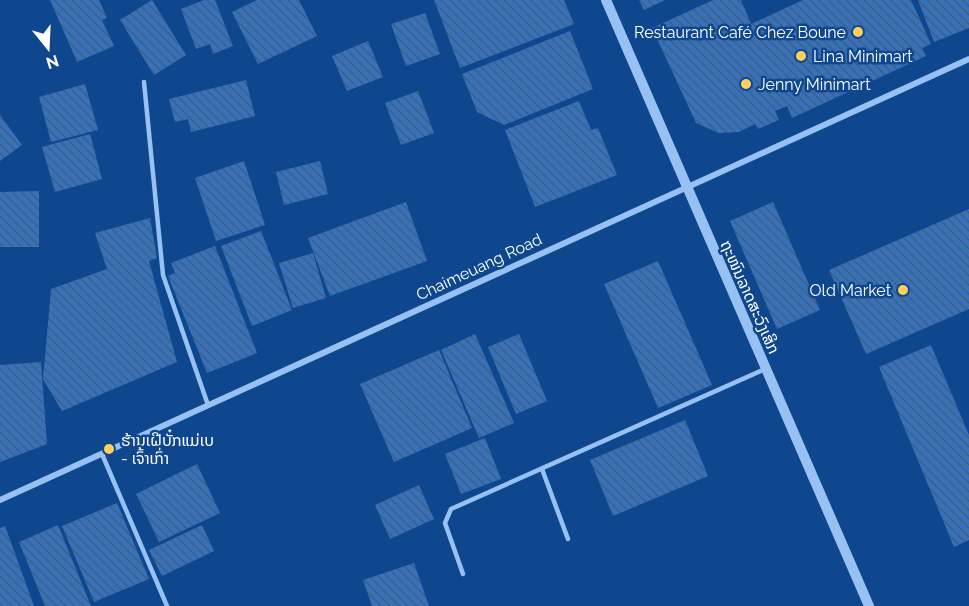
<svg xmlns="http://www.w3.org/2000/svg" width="969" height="606" font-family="Raleway,'Noto Sans Lao',sans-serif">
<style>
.building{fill:url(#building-back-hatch)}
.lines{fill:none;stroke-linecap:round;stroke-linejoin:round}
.service{stroke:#98c1f3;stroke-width:4.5}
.minor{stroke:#98c1f3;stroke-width:6}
.tertiary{stroke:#98c1f3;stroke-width:10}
.poi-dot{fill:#ffcf5a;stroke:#0f478f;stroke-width:2}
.labels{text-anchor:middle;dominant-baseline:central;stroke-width:5;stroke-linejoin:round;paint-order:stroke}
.poi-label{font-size:16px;fill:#fff;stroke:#0f478f;text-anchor:start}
.street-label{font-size:16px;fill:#fff;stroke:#0f478f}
</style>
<defs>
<pattern id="building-back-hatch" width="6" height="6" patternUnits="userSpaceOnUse" patternTransform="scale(1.5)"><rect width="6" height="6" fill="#3771b9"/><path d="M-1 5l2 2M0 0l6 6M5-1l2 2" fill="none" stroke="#435d7d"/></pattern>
</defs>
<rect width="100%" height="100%" fill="#0f478f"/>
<g class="building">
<polygon points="50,0 99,0 107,18 102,20 114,46 77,62"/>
<polygon points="152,0 186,55 154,75 120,20"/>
<polygon points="204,0 215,0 233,46 213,54 210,44 196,49 181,9"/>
<polygon points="257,0 299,0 317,36 258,64 232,12"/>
<polygon points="434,0 564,0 574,24 460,68"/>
<polygon points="639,0 665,0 644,10"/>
<polygon points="713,0 741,0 751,24 803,0 911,0 931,44 922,48 926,56 792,118 787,106 775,111 779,120 758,129 755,124 739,132 719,133 696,123 652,28"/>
<polygon points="918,0 969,0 969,28 934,42"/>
<polygon points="425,13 440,54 406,66 391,24"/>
<polygon points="570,31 593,89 504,125 477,112 462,74"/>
<polygon points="368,41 383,77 347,91 332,56"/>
<polygon points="246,80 255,116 191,132 188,119 175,122 169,99"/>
<polygon points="85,84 98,130 51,142 39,97"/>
<polygon points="418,91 434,133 401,145 385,103"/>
<polygon points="579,101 591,130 598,128 617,175 535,207 505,130"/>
<polygon points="0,115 22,145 0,161"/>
<polygon points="90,134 102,179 55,192 42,147"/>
<polygon points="244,161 265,225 216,241 195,178"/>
<polygon points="320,161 328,194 284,205 276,172"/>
<polygon points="39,191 39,247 0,247 0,192"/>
<polygon points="406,202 427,261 330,296 308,238"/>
<polygon points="773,202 820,310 777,329 730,221"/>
<polygon points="969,209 969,309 866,354 829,270"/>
<polygon points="150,218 157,258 149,261 177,362 62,411 43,379 51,289 107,269 95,233"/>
<polygon points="261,231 292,310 252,326 221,246"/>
<polygon points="215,246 257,353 207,373 168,276 175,273 171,263"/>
<polygon points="313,253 326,298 293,308 279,263"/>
<polygon points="658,261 712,385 658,408 604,284"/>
<polygon points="475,334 514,423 479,438 441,350"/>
<polygon points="519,334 547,401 516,414 488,347"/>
<polygon points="931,345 969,435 969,540 954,547 879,367"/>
<polygon points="439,350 472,428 394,462 360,384"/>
<polygon points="41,362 47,444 0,462 0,365"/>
<polygon points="685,420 708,476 613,516 590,460"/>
<polygon points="485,438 501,479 461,494 445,454"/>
<polygon points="197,464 220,513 159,542 136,494"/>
<polygon points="419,485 434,519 390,539 375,505"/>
<polygon points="117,503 149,579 94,602 62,526"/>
<polygon points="58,525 91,606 45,606 19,542"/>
<polygon points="202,525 214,551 162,576 149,550"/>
<polygon points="5,526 34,606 0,606 0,528"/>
<polygon points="414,563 429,606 372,606 363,580"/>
</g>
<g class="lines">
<g class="service">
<polyline points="144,82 163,275 208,405"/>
<polyline points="102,454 167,606"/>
<polyline points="542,469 568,539"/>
<polyline points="463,574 445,523 451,509 765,369"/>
</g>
<polyline class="minor" points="0,500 969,59"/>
<polyline class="tertiary" points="606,0 869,606"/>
</g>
<g class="poi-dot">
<circle cx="858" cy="32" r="6"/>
<circle cx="801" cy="56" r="6"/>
<circle cx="746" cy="84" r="6"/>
<circle cx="903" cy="290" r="6"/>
<circle cx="109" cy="449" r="6"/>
</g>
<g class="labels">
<g class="poi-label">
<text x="846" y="32" text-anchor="end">Restaurant Café Chez Boune</text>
<text x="813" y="56">Lina Minimart</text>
<text x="758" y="84">Jenny Minimart</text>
<text x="891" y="290" text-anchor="end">Old Market</text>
<text x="121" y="440">ຮ້ານເຝີບັ໋ກແມ່ເບ<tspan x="121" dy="18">- ເຈົ້າເກົ່າ</tspan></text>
</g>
<g class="street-label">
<text transform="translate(479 267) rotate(-25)">Chaimeuang Road</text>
<text transform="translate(750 297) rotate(66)">ຖະໜົນລາດສະວົງເສິກ</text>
</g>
</g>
<g transform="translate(48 48) rotate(162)" stroke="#0f478f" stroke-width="4.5" paint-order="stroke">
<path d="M0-4.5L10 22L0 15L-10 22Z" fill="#ffffff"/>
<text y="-9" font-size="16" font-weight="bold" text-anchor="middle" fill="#ffffff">N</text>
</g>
</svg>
